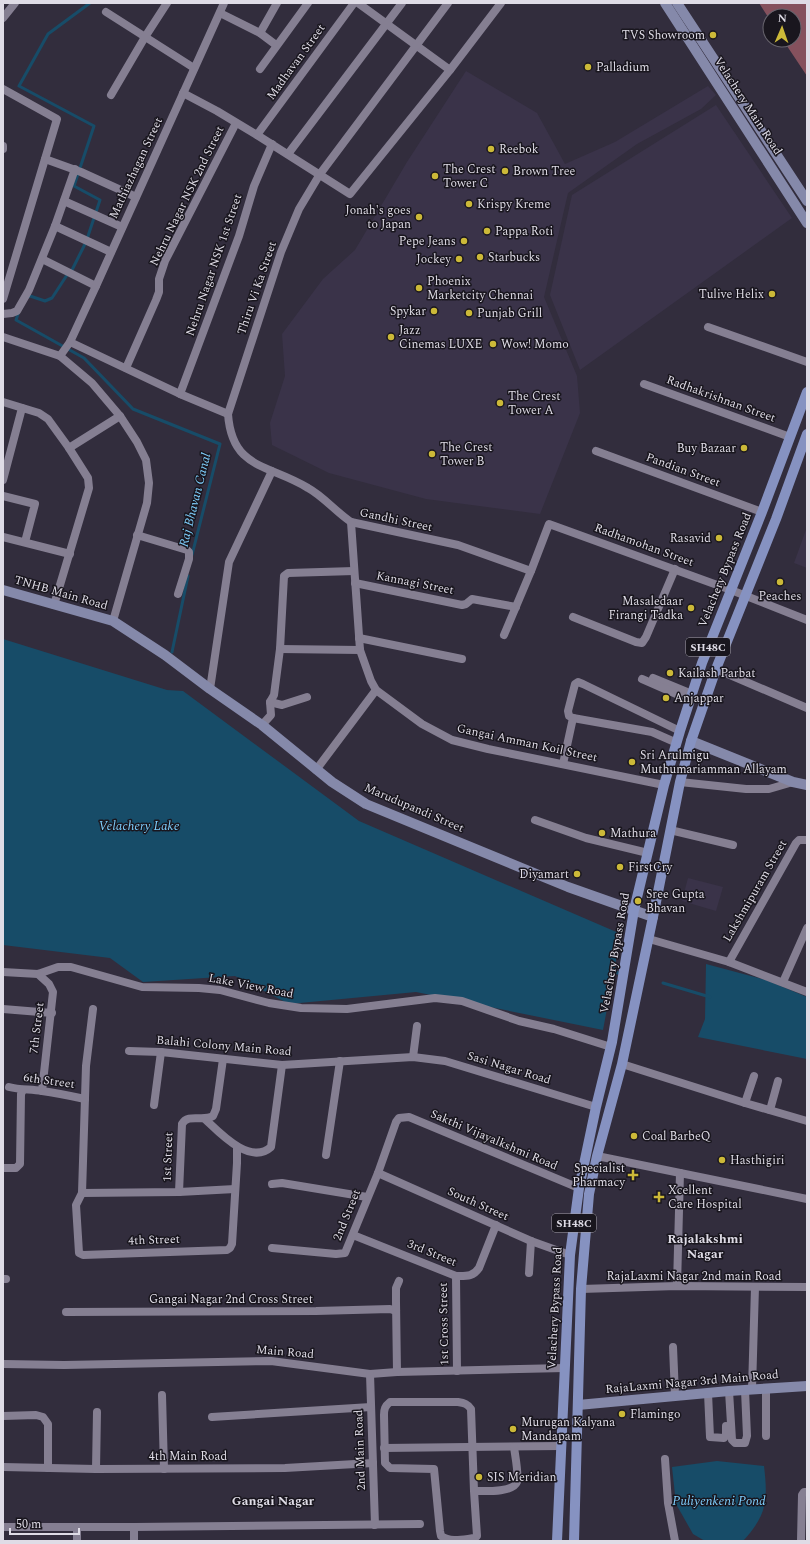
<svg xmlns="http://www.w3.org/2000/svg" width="810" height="1544" font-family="Spectral,serif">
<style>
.built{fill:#3a3349}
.forest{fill:#85515d}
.water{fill:#174c68}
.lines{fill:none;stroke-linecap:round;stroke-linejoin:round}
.stream{stroke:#174c68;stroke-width:3}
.street{stroke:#857f92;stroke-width:8}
.secondary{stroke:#8589aa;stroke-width:10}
.primary{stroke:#8692c1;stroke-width:10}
.poi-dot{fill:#ccb938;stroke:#19161e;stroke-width:1.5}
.labels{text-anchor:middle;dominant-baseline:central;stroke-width:3;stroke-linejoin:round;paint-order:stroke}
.shield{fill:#19161e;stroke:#a4a1aa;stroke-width:1}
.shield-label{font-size:11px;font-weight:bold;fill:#dfdce6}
.poi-label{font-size:12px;fill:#dfdce6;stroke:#19161e;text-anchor:start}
.street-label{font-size:12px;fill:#dfdce6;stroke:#19161e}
.water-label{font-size:13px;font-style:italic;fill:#7ecdfb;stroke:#19161e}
.neighbourhood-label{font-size:13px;font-weight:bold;fill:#dfdce6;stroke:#19161e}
</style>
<rect width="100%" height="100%" fill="#322d3d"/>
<g class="built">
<polygon points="466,71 537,113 565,164 615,142 708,86 716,95 701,109 637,144 568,193 544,297 577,376 580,413 540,514 426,499 329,473 272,445 270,423 285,376 282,334 323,279 355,250 407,162"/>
<polygon points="716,105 792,218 580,370 550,295 572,195"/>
<polygon points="807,527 807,568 794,563"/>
<polygon points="688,878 723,887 716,911 682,901"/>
</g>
<polygon class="forest" points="759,3 807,3 807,76 783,40 794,40 794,16 770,16 770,20"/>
<g class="water">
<polygon points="3,639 167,690 183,691 359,821 621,934 603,1030 416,992 289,1004 235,976 143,982 110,958 3,945"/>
<polygon points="706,964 766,980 807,997 807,1059 698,1037 705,1019"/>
<path d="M717,1461l47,5c4,34 3,49 -21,75h-38l-12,-7 -17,-30 -4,-37z"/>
</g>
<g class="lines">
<g class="stream">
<polyline points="28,297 30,296 45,301 52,298 67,275 72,270 86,242 100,200 74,186 94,126 19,86 48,34 90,3"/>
<polyline points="19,311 16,320 84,358 133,409 220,444 192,555"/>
<polyline points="172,652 188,576"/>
<polyline points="611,970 618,973"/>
<polyline points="663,983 710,997"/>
</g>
<g class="street">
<polyline points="358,3 450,70"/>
<path d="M448,3l-128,171 -21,35 -18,43 -53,162c4,56 41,50 80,74 15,8 28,24 43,34l107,23 73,26"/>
<polyline points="106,12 194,68"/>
<polyline points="220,13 260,33 276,45"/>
<polyline points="3,18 15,3"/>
<polyline points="260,33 277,3"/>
<polyline points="260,69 308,3"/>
<polyline points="3,89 57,119 3,299"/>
<polyline points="183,93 217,111 257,135 350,194 450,70 501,3"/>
<polyline points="111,95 145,37 167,3"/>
<polyline points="257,135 354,3"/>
<polyline points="3,146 3,149"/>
<polyline points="288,154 402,3"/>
<polyline points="45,159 81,172 136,197"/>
<polyline points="64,201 122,227"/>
<polyline points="55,226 111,252"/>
<polyline points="42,259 96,286"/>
<polyline points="3,314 12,313 17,311 29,290 55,226 75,169"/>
<polyline points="708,327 807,362"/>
<polyline points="3,337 60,356 92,383 120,416 137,442 146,460 149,483 147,503 113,621"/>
<polyline points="70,342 180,394 228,414"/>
<polyline points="60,356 70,342 96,286 224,3"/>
<polyline points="126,368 156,300 159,292 159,279 165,261 236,123"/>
<polyline points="644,384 790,437"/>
<polyline points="180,394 239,236 254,186 272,144"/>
<polyline points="3,402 39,413 48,419 69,448 88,478 89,488 54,605"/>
<polyline points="69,448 120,416"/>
<polyline points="596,451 762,512"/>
<polyline points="3,480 22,408"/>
<polyline points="3,496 35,504 25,542"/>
<polyline points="351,522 360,650 371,681 376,690 422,724 452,740 488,749 664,785"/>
<polyline points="137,535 187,550 189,552 189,559 178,594"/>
<polyline points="3,537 70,554"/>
<polyline points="355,583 462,605 466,604 472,599 516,607"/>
<polyline points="573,617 636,642 642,643 646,637 675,569"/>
<polyline points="504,635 531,571 549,524 731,590 807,620"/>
<polyline points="359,638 462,659"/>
<polyline points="280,649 360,650"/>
<polyline points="716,669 807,708"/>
<polyline points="653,678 692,694"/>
<polyline points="642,679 690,700"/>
<polyline points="210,689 229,562 272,471"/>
<polyline points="270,702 282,705 307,697"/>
<polyline points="262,725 271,715 270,702 274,695 280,649 284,576 288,573 354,571"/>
<polyline points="677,743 652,732 573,718 569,716 568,711 575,684 578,682 583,684 680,731"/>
<polyline points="563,764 573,718"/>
<polyline points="316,770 376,690"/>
<polyline points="680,782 746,789 769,789 793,782"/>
<polyline points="535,820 586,838 648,853"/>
<polyline points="670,830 733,845"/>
<polyline points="649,939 729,962 807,992"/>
<polyline points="729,962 796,843 799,840 807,840"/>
<polyline points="3,972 38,974 58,967 71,967 142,987 199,988 220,990 269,1003 301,1008 347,1009 435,998 462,1001 519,1021 554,1029 611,1047"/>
<polyline points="38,974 49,984 53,992 42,1091"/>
<polyline points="783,982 807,928"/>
<polyline points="3,1009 52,1013"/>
<polyline points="129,1051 161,1052 282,1065 413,1057 445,1061 596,1107"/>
<polyline points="413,1057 417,1026"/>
<polyline points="622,1064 745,1103 807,1121"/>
<path d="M9,1087c11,3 22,2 33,4 15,2 29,5 43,8"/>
<polyline points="745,1103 754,1076"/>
<polyline points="154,1105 161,1052"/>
<polyline points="770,1110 778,1081"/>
<path d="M205,1119c14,13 45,47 66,28l11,-82"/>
<polyline points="326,1155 340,1061"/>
<polyline points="597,1156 807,1199"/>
<polyline points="3,1168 16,1168 20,1164 21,1094 23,1090"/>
<polyline points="378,1173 531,1241 570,1255"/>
<polyline points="272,1184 282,1183 367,1197"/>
<path d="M179,1192l3,-68c6,-11 21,-2 31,-8l3,-7 7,-50"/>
<polyline points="82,1193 76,1205 79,1253 83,1255 227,1250 230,1248 232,1244 237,1163 237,1147"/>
<polyline points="82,1193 86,1066 93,1009"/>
<polyline points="82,1193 179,1192 235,1189"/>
<path d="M353,1235l103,41c10,0 17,1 23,-8l17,-43"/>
<polyline points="272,1248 336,1254 345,1253 378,1173 396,1122 399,1118 409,1117 579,1188"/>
<polyline points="529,1273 531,1241"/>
<polyline points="456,1276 457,1371"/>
<polyline points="3,1279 6,1279"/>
<polyline points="677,1286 680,1173"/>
<polyline points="581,1289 677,1286 807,1287"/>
<polyline points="66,1312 316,1311 390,1309 396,1311"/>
<polyline points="673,1347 675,1395"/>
<polyline points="3,1364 64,1365 271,1361 370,1374 397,1372 565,1368"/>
<polyline points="397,1372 396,1302 396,1288 399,1281"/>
<polyline points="370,1374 375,1525"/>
<polyline points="752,1389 755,1287"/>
<polyline points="729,1391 732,1440 735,1443 745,1443 747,1436 745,1390"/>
<polyline points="708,1393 710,1437 724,1438 726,1435 726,1426"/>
<polyline points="162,1395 164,1469"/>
<polyline points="3,1416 36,1415 43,1417 48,1424 48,1468"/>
<polyline points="212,1417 371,1407"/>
<polyline points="766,1436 766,1388"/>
<polyline points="384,1448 561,1446"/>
<polyline points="665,1459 668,1503 675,1541"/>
<polyline points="3,1467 96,1469 285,1468 373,1463"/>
<polyline points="96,1469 97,1412"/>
<path d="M474,1491l-3,-82c-3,-5 -7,-6 -13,-7h-68c-5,4 -6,7 -6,13l1,48 5,5 44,1 6,62 1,5c10,7 23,3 34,2l2,-2 -3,-45c10,0 39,2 43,-9 2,-7 -2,-27 -3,-35"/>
<polyline points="3,1527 134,1527 420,1524"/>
<polyline points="134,1527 134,1541"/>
<polyline points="77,1541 77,1527"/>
<polyline points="801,1541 802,1495 804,1492 807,1492"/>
</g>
<g class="secondary">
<polyline points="665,3 807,223"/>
<polyline points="677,3 807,201"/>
<polyline points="3,590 113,621 165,655 210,689 262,725 332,782 366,804 568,887 653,917"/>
<polyline points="691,741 793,782 807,785"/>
<polyline points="578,1405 729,1391 807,1386"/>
</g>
<g class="primary">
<polyline points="557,1541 570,1255 579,1188 596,1107 612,1042 634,910 664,785 680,731 702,663 762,512 807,392"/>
<polyline points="574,1541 581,1289 589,1194 597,1156 622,1064 653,917 680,782 691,741 716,669 776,519 807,434"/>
</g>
</g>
<g class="poi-dot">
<circle cx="713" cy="35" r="4"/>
<circle cx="588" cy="67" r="4"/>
<circle cx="491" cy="149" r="4"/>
<circle cx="505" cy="171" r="4"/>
<circle cx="435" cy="176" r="4"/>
<circle cx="469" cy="204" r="4"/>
<circle cx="419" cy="217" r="4"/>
<circle cx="487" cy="231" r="4"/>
<circle cx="464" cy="241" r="4"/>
<circle cx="480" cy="257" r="4"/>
<circle cx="459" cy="259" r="4"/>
<circle cx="419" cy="288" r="4"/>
<circle cx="772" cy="294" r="4"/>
<circle cx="434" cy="311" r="4"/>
<circle cx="469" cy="313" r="4"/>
<circle cx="391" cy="337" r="4"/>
<circle cx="493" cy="344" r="4"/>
<circle cx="500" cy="403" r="4"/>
<circle cx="744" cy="448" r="4"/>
<circle cx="432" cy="454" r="4"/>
<circle cx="719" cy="538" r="4"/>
<circle cx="780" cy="582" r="4"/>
<circle cx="691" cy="608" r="4"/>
<circle cx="670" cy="673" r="4"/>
<circle cx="666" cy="698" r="4"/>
<circle cx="632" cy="762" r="4"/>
<circle cx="602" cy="833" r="4"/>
<circle cx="620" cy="867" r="4"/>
<circle cx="577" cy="874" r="4"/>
<circle cx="638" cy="901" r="4"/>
<circle cx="634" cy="1136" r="4"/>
<circle cx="722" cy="1160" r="4"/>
<path d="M631 1169h4v4h4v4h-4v4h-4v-4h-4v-4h4z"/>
<path d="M657 1191h4v4h4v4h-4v4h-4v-4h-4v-4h4z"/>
<circle cx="622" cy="1414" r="4"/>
<circle cx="513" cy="1429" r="4"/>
<circle cx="479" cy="1477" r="4"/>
</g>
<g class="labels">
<g class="shield">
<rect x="686" y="638" width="44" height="18" rx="3"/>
<rect x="552" y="1214" width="44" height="18" rx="3"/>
</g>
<g class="shield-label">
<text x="708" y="647">SH48C</text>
<text x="574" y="1223">SH48C</text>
</g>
<g class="poi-label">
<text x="705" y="35" text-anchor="end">TVS Showroom</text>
<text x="596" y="67">Palladium</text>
<text x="499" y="149">Reebok</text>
<text x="443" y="169">The Crest<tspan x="443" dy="14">Tower C</tspan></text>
<text x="513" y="171">Brown Tree</text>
<text x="477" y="204">Krispy Kreme</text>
<text x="411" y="210" text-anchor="end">Jonah's goes<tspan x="411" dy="14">to Japan</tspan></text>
<text x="495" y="231">Pappa Roti</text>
<text x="456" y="241" text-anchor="end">Pepe Jeans</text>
<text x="488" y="257">Starbucks</text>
<text x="451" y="259" text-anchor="end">Jockey</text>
<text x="427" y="281">Phoenix<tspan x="427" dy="14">Marketcity Chennai</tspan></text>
<text x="764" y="294" text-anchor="end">Tulive Helix</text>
<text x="426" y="311" text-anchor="end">Spykar</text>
<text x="477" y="313">Punjab Grill</text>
<text x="399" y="330">Jazz<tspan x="399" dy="14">Cinemas LUXE</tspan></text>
<text x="501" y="344">Wow! Momo</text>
<text x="508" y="396">The Crest<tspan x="508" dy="14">Tower A</tspan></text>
<text x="440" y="447">The Crest<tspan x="440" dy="14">Tower B</tspan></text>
<text x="736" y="448" text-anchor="end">Buy Bazaar</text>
<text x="711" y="538" text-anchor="end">Rasavid</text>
<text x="780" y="596" text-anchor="middle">Peaches</text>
<text x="683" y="601" text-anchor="end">Masaledaar<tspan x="683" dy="14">Firangi Tadka</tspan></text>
<text x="678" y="673">Kailash Parbat</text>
<text x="674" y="698">Anjappar</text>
<text x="640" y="755">Sri Arulmigu<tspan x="640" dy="14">Muthumariamman Allayam</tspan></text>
<text x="610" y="833">Mathura</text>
<text x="628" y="867">FirstCry</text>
<text x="569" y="874" text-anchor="end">Diyamart</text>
<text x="646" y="894">Sree Gupta<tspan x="646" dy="14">Bhavan</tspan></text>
<text x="642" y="1136">Coal BarbeQ</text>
<text x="730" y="1160">Hasthigiri</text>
<text x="625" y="1168" text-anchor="end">Specialist<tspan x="625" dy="14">Pharmacy</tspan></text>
<text x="668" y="1190">Xcellent<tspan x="668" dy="14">Care Hospital</tspan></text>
<text x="630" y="1414">Flamingo</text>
<text x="521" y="1422">Murugan Kalyana<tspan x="521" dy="14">Mandapam</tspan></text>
<text x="487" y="1477">SIS Meridian</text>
</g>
<g class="street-label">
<text transform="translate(296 62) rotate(-54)">Madhavan Street</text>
<text transform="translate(748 106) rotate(57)">Velachery Main Road</text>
<text transform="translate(136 168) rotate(-65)">Mathiazhagan Street</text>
<text transform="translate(187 196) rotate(-64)">Nehru Nagar NSK 2nd Street</text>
<text transform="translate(214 265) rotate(-71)">Nehru Nagar NSK 1st Street</text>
<text transform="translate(257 288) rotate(-71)">Thiru Vi Ka Street</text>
<text transform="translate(721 399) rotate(20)">Radhakrishnan Street</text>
<text transform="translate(683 470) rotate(20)">Pandian Street</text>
<text transform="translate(396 520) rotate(12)">Gandhi Street</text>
<text transform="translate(644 545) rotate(20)">Radhamohan Street</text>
<text transform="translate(725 570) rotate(-68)">Velachery Bypass Road</text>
<text transform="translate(415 583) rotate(11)">Kannagi Street</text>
<text transform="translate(61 593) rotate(16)">TNHB Main Road</text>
<text transform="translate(527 743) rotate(12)">Gangai Amman Koil Street</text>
<text transform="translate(414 808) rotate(23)">Marudupandi Street</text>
<text transform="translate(755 891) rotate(-60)">Lakshmipuram Street</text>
<text transform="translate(615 953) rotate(-80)">Velachery Bypass Road</text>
<text transform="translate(251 986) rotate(11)">Lake View Road</text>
<text transform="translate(37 1028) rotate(-83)">7th Street</text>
<text transform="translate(224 1046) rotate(5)">Balahi Colony Main Road</text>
<text transform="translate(509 1068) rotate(17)">Sasi Nagar Road</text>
<text transform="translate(49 1081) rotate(8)">6th Street</text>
<text transform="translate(494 1140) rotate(23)">Sakthi Vijayalkshmi Road</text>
<text transform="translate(168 1157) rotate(-88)">1st Street</text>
<text transform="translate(478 1204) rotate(24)">South Street</text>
<text transform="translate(347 1215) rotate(-68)">2nd Street</text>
<text transform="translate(154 1240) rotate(-2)">4th Street</text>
<text transform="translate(432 1253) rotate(22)">3rd Street</text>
<text x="694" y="1276">RajaLaxmi Nagar 2nd main Road</text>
<text x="231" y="1299">Gangai Nagar 2nd Cross Street</text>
<text transform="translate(555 1308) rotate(-87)">Velachery Bypass Road</text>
<text transform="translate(444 1324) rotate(-91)">1st Cross Street</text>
<text transform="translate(285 1352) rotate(5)">Main Road</text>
<text transform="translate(692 1382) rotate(-5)">RajaLaxmi Nagar 3rd Main Road</text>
<text transform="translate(360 1450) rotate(-92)">2nd Main Road</text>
<text x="188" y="1456">4th Main Road</text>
</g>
<g class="water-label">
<text transform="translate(195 500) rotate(-76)">Raj Bhavan Canal</text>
<text x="139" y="826">Velachery Lake</text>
<text x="719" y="1501">Puliyenkeni Pond</text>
</g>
<g class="neighbourhood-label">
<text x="705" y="1239">Rajalakshmi<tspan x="705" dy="15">Nagar</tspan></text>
<text x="273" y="1501">Gangai Nagar</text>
</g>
</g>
<rect width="810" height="1544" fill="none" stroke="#dfdce6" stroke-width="8"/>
<g transform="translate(782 28) rotate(2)"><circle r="19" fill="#19161e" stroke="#68656e"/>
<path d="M0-3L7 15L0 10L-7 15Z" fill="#ccb938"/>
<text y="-6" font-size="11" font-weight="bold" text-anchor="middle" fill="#dfdce6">N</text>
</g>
<path d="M10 1528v6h69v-6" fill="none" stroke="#dfdce6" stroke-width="2"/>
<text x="16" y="1528" font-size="12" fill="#dfdce6" stroke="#19161e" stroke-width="3" paint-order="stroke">50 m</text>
</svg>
